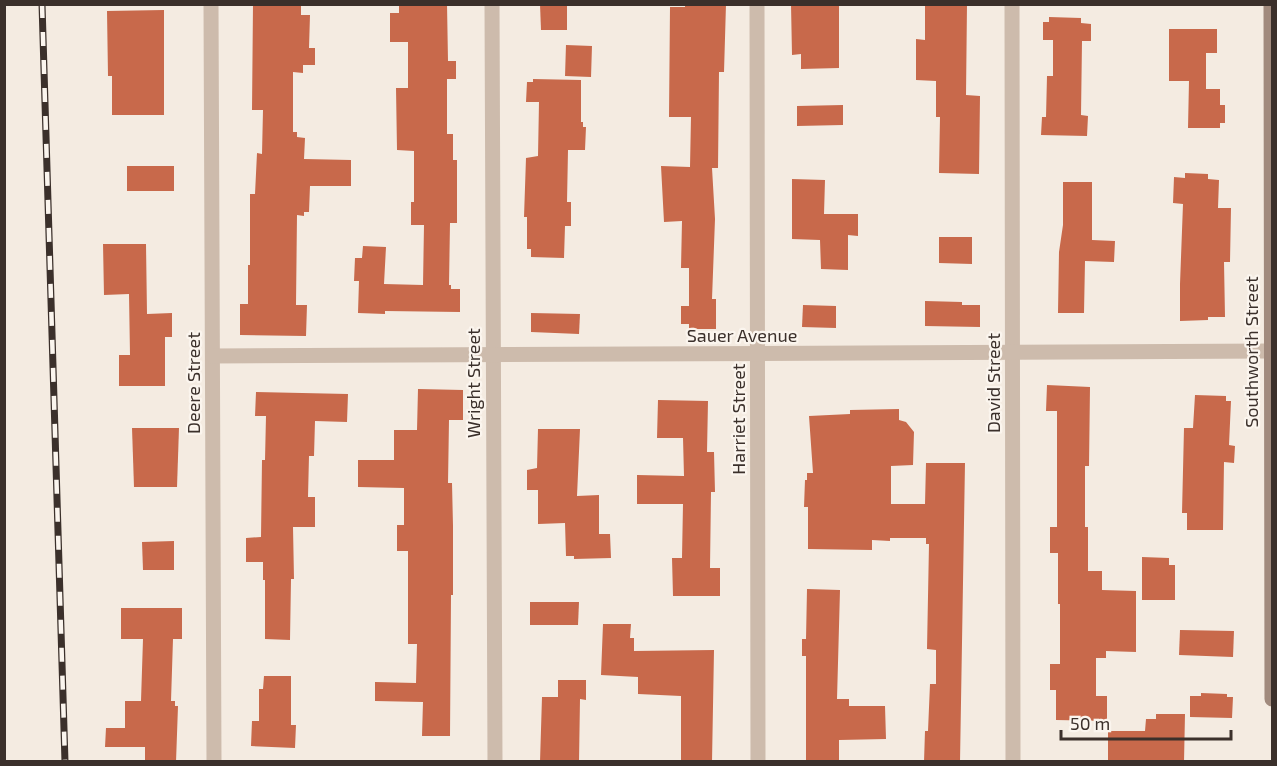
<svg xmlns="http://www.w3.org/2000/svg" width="1277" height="766" font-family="'Exo 2',sans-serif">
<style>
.building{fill:#c8694b}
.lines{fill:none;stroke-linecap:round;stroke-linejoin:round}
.street{stroke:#cdbbac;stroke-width:15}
.secondary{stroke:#a18a7d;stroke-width:15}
.rail-casing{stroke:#3b302b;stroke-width:7}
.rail{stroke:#fbf5ee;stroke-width:4.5;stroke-dasharray:14;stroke-linecap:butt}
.labels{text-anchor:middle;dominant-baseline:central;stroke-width:4.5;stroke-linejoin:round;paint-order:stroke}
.street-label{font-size:18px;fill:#3b302b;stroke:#fbf5ee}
</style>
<rect width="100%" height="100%" fill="#f4ebe1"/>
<g class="building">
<polygon points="253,4 301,4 301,15 310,15 309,48 315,48 315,65 303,65 303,73 293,72 293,132 297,132 297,137 305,138 304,159 351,160 351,186 310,186 309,212 304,212 304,216 297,215 296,305 307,305 306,336 240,335 240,304 248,304 248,265 250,265 250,194 255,194 257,153 262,154 263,110 252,110"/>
<polygon points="399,4 447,4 448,61 456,61 456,79 447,79 447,134 453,134 453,160 457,160 457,223 450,223 449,285 451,285 451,289 460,289 460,312 385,311 385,314 358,313 359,281 354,281 355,258 362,258 363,246 386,247 384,284 423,285 424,225 411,225 411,202 414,202 414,151 397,150 396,88 408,88 408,42 390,42 390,13 399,13"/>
<polygon points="540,4 567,4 567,30 541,30"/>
<polygon points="685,4 726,4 724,72 719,72 718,168 712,168 715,219 712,299 716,299 716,329 689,329 689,324 681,324 681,306 689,306 689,268 681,268 682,221 664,222 661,166 690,167 691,117 669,117 670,7 685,7"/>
<polygon points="791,4 839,4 839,68 801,69 801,54 792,55"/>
<polygon points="925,4 967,4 966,95 980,96 979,174 939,173 940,117 936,117 936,81 916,80 916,39 925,40"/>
<polygon points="164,10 164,115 112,115 112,76 108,76 107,11"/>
<polygon points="1049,17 1081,18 1081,23 1091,24 1091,41 1082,41 1081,115 1088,116 1087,136 1041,135 1042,117 1046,117 1047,76 1053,76 1053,40 1043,40 1043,22 1049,22"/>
<polygon points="1169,29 1217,29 1217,53 1206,53 1206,89 1220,89 1220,105 1225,105 1225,123 1220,123 1220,128 1188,128 1189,81 1169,81"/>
<polygon points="566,45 592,46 591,77 565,76"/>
<polygon points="533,79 581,80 581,122 583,122 583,127 586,127 585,150 568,150 567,202 571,202 571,226 565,226 564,258 531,257 531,249 527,249 527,217 524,217 526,158 538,156 539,102 526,102 527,82 533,82"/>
<polygon points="843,105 843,125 797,126 797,106"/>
<rect x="127" y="166" width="47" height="25"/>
<polygon points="1185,173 1208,174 1208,179 1219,180 1218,208 1231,208 1230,262 1224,262 1225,317 1208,317 1208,320 1180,321 1180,284 1183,204 1173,203 1174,177 1185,178"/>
<polygon points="792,179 825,180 824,214 858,214 858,236 848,235 848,270 821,269 820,240 792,239"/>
<polygon points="1063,182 1092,182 1092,240 1115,241 1114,262 1085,261 1084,313 1058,313 1059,252 1063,225"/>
<polygon points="939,237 972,237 972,264 939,263"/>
<polygon points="103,244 146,244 147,314 172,313 172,337 165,337 165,386 119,386 119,355 130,355 129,294 104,295"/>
<polygon points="925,301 962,302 962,305 980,305 980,327 925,326"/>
<polygon points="803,305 836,306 836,328 802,327"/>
<polygon points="531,313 580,314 579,334 531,332"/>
<polygon points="1047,385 1090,387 1089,466 1085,466 1085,527 1088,527 1088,571 1102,571 1102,590 1136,591 1136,652 1106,651 1106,658 1096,658 1096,696 1107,696 1107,721 1056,720 1056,690 1050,690 1050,664 1060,664 1060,604 1058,604 1058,553 1050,553 1050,527 1057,527 1057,411 1046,411"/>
<polygon points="418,389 463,390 463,420 449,420 448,483 452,483 453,526 453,595 451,595 450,736 422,736 423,702 375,701 375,682 416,683 417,644 408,644 408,551 397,551 397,525 404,525 404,488 358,487 358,460 394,460 394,430 417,430"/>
<polygon points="256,392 348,394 347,422 315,421 314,456 309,456 308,497 315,497 315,527 293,527 294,579 291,579 290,640 265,639 265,580 263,580 263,562 246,562 246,538 261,537 262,460 265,460 266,416 255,416"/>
<polygon points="1195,395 1226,396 1226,401 1231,401 1229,445 1235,446 1234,463 1224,462 1223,530 1187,530 1187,513 1182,513 1184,428 1193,428"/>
<polygon points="658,400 708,401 707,452 714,452 715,492 711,492 710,568 720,568 720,596 673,596 672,558 682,558 683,504 637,504 637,475 684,476 683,438 657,438"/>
<polygon points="899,409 899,420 906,422 914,432 913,465 891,466 891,504 925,504 926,463 965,463 960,762 924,762 925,731 928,731 930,684 936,684 936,650 927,649 929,544 926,544 926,538 890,538 890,541 872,540 872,550 808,549 808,507 804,507 805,480 807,480 807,473 813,473 809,416 850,414 850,410"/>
<polygon points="132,428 179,428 177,487 134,487"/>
<polygon points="538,429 580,429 577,496 599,495 599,534 610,534 611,558 574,559 574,556 566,556 565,523 538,524 538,490 527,490 527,470 537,468"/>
<polygon points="174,541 174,570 143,570 142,542"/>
<polygon points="1142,557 1169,558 1169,565 1175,565 1175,600 1142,600"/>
<polygon points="807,589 840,590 837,699 849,699 849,706 885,706 886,739 839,740 839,762 806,762 806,656 802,656 802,639 806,639"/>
<polygon points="530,602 579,602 578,625 530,625"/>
<polygon points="121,608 182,608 182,639 173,639 171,701 175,701 175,706 178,706 176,762 145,762 145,747 105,747 106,728 125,728 125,701 141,701 143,639 121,639"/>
<polygon points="603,624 631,624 630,638 634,638 634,651 714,650 712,762 681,762 681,696 638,694 638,677 601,675"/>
<polygon points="1180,630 1234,631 1233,657 1179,655"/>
<polygon points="264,676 291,676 291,725 296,725 295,748 251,746 252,721 259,721 259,689 263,689"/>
<polygon points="558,680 586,680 586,700 580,699 579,762 540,762 542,697 558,697"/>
<polygon points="1201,693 1227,694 1227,697 1233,697 1232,718 1190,717 1190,696 1201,696"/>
<polygon points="1156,714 1185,714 1184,762 1108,762 1108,731 1145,731 1146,719 1156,719"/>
</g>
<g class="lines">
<g class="street">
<polyline points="211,4 214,762"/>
<polyline points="492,4 495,762"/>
<polyline points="757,4 758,762"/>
<polyline points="1012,4 1013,762"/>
<polyline points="213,356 1272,351"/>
</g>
<polyline class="secondary" points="1271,4 1272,699"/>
<defs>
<polyline id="rail" points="42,4 65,762"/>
</defs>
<use href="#rail" class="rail-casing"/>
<use href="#rail" class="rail"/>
</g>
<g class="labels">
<g class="street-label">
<text x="742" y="335">Sauer Avenue</text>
<text transform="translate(1251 352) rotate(-90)">Southworth Street</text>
<text transform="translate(193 383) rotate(-90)">Deere Street</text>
<text transform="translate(473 383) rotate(-90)">Wright Street</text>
<text transform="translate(993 383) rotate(-90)">David Street</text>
<text transform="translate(738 419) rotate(-90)">Harriet Street</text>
</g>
</g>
<rect width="1277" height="766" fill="none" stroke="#3b302b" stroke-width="12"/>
<path d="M1061 730v9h170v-9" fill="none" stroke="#3b302b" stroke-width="3"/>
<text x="1070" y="730" font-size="18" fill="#3b302b" stroke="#fbf5ee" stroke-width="4.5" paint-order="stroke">50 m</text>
</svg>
